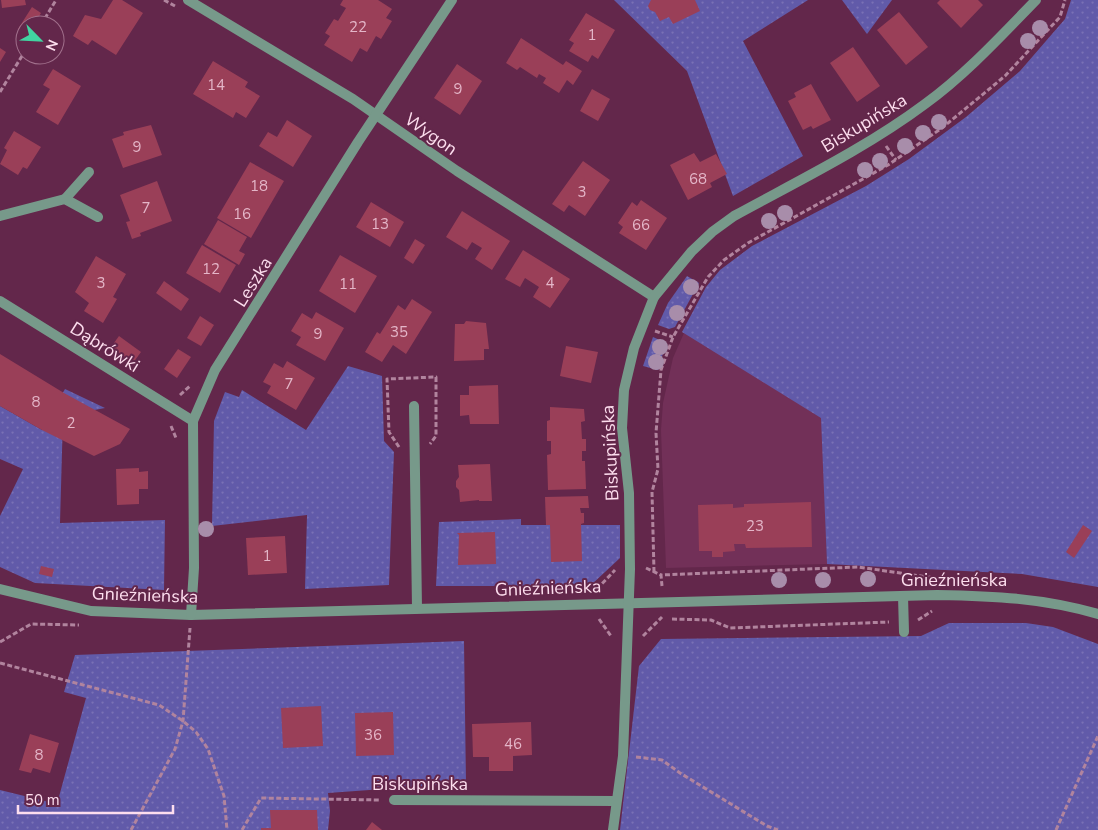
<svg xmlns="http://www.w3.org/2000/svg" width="1098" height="830" font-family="'Nunito Sans',sans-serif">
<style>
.built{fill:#723058}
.grass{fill:url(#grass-dots)}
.building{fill:#9a3f58}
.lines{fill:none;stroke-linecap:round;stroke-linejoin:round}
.path{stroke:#b1849e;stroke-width:3;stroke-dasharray:5 2.5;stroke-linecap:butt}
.lane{stroke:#77998a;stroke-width:10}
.street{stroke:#77998a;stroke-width:10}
.tree{fill:#a88daa}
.labels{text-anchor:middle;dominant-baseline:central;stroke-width:4;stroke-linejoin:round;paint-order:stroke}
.number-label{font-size:15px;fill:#e4b6c8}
.street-label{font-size:18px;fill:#fddeee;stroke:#63274b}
</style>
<defs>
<pattern id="grass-dots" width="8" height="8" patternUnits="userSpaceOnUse" patternTransform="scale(1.25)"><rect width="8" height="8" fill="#615aa9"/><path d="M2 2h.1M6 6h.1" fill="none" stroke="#7971b5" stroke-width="1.8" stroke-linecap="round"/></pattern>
</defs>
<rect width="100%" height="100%" fill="#63274b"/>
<polygon class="built" points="684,333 822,418 827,564 666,568 661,430 663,403 673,358"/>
<g class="grass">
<polygon points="614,0 808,0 743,41 803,156 733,196 687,71"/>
<polygon points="842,0 892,0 867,34"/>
<polygon points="1071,0 1098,0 1098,587 1022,574 827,564 821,418 682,332 706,287 720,270 752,246 866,186 909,159 966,117 1020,71 1065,19"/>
<polygon points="687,276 699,283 675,327 669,329 658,325 668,303"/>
<polygon points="653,337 666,343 658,370 643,366"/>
<polygon points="348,366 382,376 384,441 394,452 389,585 305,589 307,515 212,526 214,421 225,392 239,397 242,390 306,430"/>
<polygon points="65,389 105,408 63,416 60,523 165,520 164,590 35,583 0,567 0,516 23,469 0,459 0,406 42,430"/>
<polygon points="521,519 521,525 620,525 620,558 590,586 436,586 439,522"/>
<polygon points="949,623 1026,623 1053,627 1098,644 1098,830 620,830 639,666 661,639 921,636"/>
<polygon points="464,641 466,783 328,793 330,811 328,830 0,830 0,790 57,804 86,698 64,692 75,655"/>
</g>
<g class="building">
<polygon points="1,0 25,0 26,5 2,8"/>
<polygon points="113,0 122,0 143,13 116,55 92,40 88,45 73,36 85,15 101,19"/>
<polygon points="343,0 378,0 392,9 386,18 392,21 381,39 376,36 367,52 360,48 352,62 324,45 330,36 325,33 334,19 338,21 346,8 340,5"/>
<polygon points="651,0 695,0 700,11 673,24 669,17 660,21 655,12 650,10 648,6"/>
<polygon points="940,0 978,0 983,5 961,28 937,3"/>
<polygon points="32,7 41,13 34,25 25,25 25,33 18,29"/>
<polygon points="899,12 928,47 906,65 877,30"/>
<polygon points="586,13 615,30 598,59 592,55 588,62 569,51 574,43 569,40"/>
<polygon points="521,38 563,65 566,61 582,71 573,85 567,80 559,93 543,83 546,78 539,74 537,78 520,67 517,70 506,63"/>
<polygon points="853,47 880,86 857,102 830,63"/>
<polygon points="0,48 6,52 0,62"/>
<polygon points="213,61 248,82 245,87 260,96 246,118 236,112 233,118 193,94"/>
<polygon points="457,64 482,81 460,115 434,98"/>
<polygon points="53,69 81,86 58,125 36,112 50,89 43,85"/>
<polygon points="811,84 831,120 813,129 811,126 803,130 788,101 796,97 794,93"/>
<polygon points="592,89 610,99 598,121 580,111"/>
<polygon points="287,120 312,136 293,167 259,146 268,132 277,137"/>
<polygon points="151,125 162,155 123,168 112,139 124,135 123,132"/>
<polygon points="14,131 41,147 27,169 23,167 18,175 0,164 7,150 4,148"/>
<polygon points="694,153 700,162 716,154 727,174 710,183 712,187 688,200 670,165"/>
<polygon points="583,161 610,180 585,216 569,205 564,212 552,204"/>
<polygon points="250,162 284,181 251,238 217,218"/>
<polygon points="157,181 172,221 140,233 141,236 132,239 126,222 130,221 120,195"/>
<polygon points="641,200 667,218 646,250 619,233 623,227 618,223 632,202 637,206"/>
<polygon points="371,202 404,222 390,247 356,227"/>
<polygon points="462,211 510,241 492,270 475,259 482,248 472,242 467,250 446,237"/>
<polygon points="218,220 247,237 239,251 245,254 239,265 204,244"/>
<polygon points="415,239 425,245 413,264 404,258"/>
<polygon points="202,245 236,265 220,293 186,273"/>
<polygon points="523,250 570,279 550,308 533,297 539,287 525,278 520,287 505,279"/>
<polygon points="340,255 377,276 355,313 319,291"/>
<polygon points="96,256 126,274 113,297 117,299 103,323 84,311 89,303 75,292"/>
<polygon points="164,281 189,299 181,311 156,293"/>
<polygon points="412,299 432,312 406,354 393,345 382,362 365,352 377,332 380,334 398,305 405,310"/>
<polygon points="316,312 344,328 325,361 296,345 301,337 291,331 302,313 312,319"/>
<polygon points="200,316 214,325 201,346 187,338"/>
<polygon points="466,321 486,323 489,349 484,349 484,360 454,361 455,324 464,324"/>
<polygon points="119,336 141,352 133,363 111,347"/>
<polygon points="566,346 598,352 591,383 560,376"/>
<polygon points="178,349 191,357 177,378 164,369"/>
<polygon points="0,354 64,393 130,429 120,444 94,456 42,430 0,406"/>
<polygon points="287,361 315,378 296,410 267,393 271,386 263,382 274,363 283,368"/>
<polygon points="498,385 499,424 470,424 469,415 460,416 460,395 469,395 469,386"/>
<polygon points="550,407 584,409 585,421 581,422 582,439 586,439 586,451 582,451 582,461 585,461 586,489 548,490 547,455 551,454 551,441 547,441 547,421 550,420"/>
<polygon points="490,464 492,501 479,501 479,500 460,502 459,490 456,487 456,481 459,477 458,465"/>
<polygon points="139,468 139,472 148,471 148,489 139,489 139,504 117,505 116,469"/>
<polygon points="588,496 589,508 580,508 581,513 584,513 584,523 581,524 582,561 551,562 550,525 546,525 545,497"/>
<polygon points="811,502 812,547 746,548 745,544 734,544 735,551 723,552 723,557 712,557 712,551 699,551 698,505 733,504 733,508 744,507 744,504"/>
<polygon points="1083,525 1092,531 1074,558 1066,552"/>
<polygon points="495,532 496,564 458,565 459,535 457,533"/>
<polygon points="285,536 287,573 248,575 246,538"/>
<polygon points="41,566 54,569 52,577 39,574"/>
<polygon points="321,706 323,746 283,748 281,708"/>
<polygon points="393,712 394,755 356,756 355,713"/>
<polygon points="531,722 532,755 513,756 513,771 489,771 489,757 473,757 472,724"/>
<polygon points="30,734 59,743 50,773 33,768 31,773 19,770"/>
<polygon points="270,810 317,810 318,830 261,830 261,828 271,828"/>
<polygon points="372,822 382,830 366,830"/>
</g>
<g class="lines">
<g class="path">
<polyline points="164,0 175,6"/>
<polyline points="41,25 56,0"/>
<polyline points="0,92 25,51"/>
<polyline points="886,146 896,160"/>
<polyline points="655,331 673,337"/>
<polyline points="180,395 190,386"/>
<polyline points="171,426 176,438"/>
<polyline points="399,447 389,432 387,379 436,377 436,436 430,444"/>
<polyline points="646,568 661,575"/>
<polyline points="654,572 652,492 658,469 656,433 661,370 673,337 708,277 724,260 748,243 888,165 942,128 1005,76 1060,17 1065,0"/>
<polyline points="662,586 661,575 858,567 935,578"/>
<polyline points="597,589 615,570"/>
<polyline points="599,619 611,636"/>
<polyline points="672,619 711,620 730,628 889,622"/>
<polyline points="918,620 932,611"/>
<polyline points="643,636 662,617"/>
<polyline points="0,642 31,624 79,625"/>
<polyline points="0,663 159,705 183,721 196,732 208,749 224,796 227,830"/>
<polyline points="636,757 662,760 680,773 767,826 778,830"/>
<polyline points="131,830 175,749 183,721 190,628"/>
<polyline points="242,830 261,798 380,800"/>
<polyline points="1056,830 1098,736"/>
</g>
<g class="lane">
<polyline points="65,199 89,172"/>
<polyline points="0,216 65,199 98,217"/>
<polyline points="903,596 904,632"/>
</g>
<g class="street">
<polyline points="188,0 353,99 457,171 654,297"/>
<polyline points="0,301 193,421"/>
<polyline points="414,406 417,608"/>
<path d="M0,589l91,22 100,4 746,-20c56,1 106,3 161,19"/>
<polyline points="191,615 194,568 193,421 215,370 358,142 452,0"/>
<polyline points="394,800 616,801"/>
<path d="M613,830l10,-74 7,-187 -1,-76 -7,-65 2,-38 10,-42 20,-51 38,-46 20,-19 22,-16c64,-35 132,-68 191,-112 41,-30 75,-67 111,-104"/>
</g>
</g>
<g class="tree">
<circle cx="1040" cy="28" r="8"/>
<circle cx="1028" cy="41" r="8"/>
<circle cx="939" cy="122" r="8"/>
<circle cx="923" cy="133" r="8"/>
<circle cx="905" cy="146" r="8"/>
<circle cx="880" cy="161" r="8"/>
<circle cx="865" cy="170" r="8"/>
<circle cx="785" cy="213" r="8"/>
<circle cx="769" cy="221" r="8"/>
<circle cx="691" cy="287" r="8"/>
<circle cx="677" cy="313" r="8"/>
<circle cx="660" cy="347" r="8"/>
<circle cx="656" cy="362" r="8"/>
<circle cx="206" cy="529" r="8"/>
<circle cx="868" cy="579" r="8"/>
<circle cx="779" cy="580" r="8"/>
<circle cx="823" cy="580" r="8"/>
</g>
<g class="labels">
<g class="number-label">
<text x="358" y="27">22</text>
<text x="592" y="35">1</text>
<text x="216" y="85">14</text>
<text x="458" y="89">9</text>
<text x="137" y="147">9</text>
<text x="698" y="179">68</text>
<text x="259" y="186">18</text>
<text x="582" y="192">3</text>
<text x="146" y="208">7</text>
<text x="242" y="214">16</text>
<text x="380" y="224">13</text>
<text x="641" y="225">66</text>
<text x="211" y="269">12</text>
<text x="101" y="283">3</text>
<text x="550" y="283">4</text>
<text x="348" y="284">11</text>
<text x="399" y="332">35</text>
<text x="318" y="334">9</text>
<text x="289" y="384">7</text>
<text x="36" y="402">8</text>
<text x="71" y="423">2</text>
<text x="755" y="526">23</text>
<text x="267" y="556">1</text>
<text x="373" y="735">36</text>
<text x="513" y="744">46</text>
<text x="39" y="755">8</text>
</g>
<g class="street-label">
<text transform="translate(864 123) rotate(-31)">Biskupińska</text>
<text transform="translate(431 134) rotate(35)">Wygon</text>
<text transform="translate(253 282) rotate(-58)">Leszka</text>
<text transform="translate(105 347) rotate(32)">Dąbrówki</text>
<text transform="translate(610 453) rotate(-93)">Biskupińska</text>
<text x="954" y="580">Gnieźnieńska</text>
<text transform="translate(548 588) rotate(-2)">Gnieźnieńska</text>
<text transform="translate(145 595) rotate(2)">Gnieźnieńska</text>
<text x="420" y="784">Biskupińska</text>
</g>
</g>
<g transform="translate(40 40) rotate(114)"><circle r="24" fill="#63274b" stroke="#a1708c"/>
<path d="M0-4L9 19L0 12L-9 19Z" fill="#41d4a1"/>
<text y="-8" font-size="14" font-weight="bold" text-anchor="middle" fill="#fddeee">N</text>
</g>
<path d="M18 805v8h155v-8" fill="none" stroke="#fddeee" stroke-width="2.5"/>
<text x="25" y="805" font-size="15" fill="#fddeee" stroke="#63274b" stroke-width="4" paint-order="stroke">50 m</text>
</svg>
